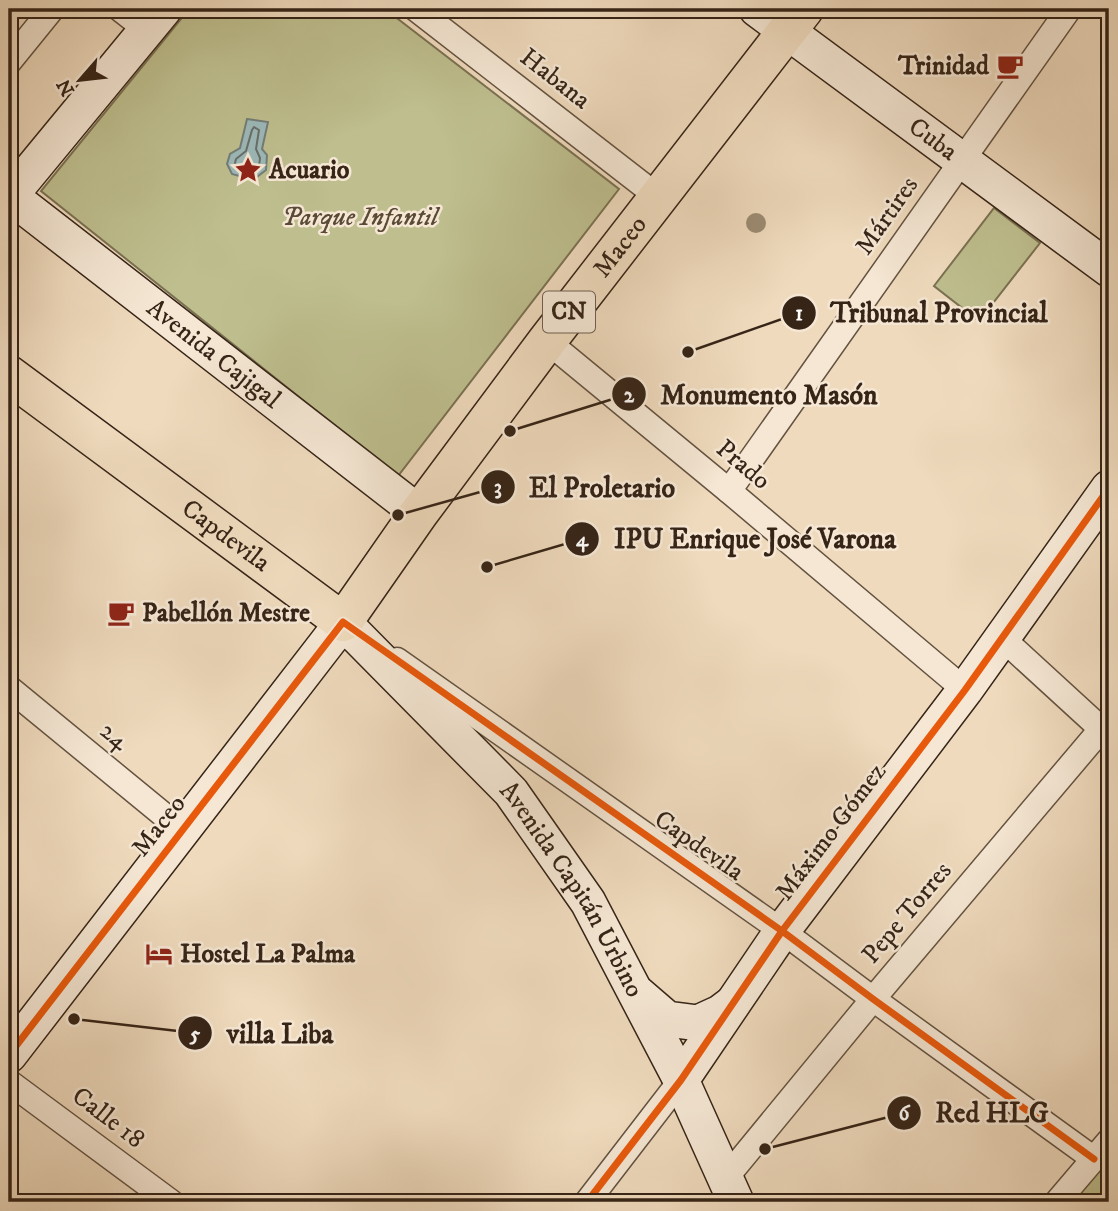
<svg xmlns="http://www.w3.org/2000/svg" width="1118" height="1211" font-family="'IM FELL DW Pica',serif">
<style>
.green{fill:#bebe8e;stroke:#7a7152;stroke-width:2}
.water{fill:#9cb9b9;stroke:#737d78;stroke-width:2}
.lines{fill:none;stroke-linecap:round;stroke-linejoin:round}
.shore{stroke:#696e68;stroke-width:2}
.street-casing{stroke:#645240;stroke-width:27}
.secondary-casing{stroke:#362417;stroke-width:38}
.primary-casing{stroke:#362417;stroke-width:41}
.street{stroke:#f5e7d4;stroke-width:24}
.secondary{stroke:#f5e7d4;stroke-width:35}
.primary{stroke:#efdabd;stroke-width:38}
.cycleway-casing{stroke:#f5e7d4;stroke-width:11}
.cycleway{stroke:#e8590c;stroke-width:7}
.tree{fill:#9c8b72}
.labels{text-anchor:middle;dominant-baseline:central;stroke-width:5;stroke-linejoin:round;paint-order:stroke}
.shield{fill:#f5e7d4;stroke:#6f5e50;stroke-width:2}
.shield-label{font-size:24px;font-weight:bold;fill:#362417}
.poi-label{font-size:26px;font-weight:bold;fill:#362417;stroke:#f5e7d4;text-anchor:start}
.street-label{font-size:26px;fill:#362417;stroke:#f5e7d4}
.park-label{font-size:26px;font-style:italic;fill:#584a35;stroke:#f5e7d4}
.leader{fill:none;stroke:#362417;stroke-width:2.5}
.callout-dot{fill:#362417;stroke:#f5e7d4;stroke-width:2.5}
.mark-label{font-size:21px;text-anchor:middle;font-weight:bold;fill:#fff}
.callout-label{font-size:28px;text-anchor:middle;font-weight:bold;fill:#362417;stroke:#f5e7d4;stroke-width:5;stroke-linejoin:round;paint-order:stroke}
</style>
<rect width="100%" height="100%" fill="#efdabd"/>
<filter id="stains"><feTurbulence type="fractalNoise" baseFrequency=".00286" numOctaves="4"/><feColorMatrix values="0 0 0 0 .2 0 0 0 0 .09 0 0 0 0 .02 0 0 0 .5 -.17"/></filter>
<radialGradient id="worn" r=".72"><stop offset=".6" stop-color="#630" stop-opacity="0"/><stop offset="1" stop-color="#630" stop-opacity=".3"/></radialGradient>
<g class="green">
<polygon points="189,9 385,9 619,189 398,476 41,191"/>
<polygon points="994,208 1040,243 979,321 934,286"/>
<polygon points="1099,1167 1109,1177 1109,1202 1062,1202"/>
</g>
<polygon class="water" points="247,119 268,122 262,149 267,155 266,170 253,180 232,174 227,164 230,154 240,148"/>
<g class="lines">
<polygon class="shore" points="254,127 259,130 256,149 260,158 259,167 251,172 238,169 235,163 236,159 246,151 252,130"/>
<defs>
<g id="street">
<polyline points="120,9 143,27 143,34"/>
<polyline points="416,9 657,196"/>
<polyline points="9,62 52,9"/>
<polyline points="547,341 729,491 965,690"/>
<polyline points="729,491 1069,9"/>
<polyline points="1002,638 1109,736"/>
<polyline points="397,660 782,931 873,999 1094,1159"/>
<polyline points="9,688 182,830"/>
<polyline points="9,1082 171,1202"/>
<polyline points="725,1179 873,999 1109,720"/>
<polyline points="587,1202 681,1080"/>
<polyline points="1057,1202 1109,1141"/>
</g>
<g id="secondary">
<path id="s1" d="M757,9l352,260"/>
<path id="s2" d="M9,195l410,318"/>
<polyline points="9,197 164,9"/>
<polyline points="638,994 667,1019 698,1023 720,1013 732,1004"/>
<path id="s3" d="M9,1055l334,-433 168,170 77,110 93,178 55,122"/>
<polyline points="681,1080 782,931 965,690 1109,488"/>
</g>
<g id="primary">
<path id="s4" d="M9,375l334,247 76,-109 128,-172 257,-332"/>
</g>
</defs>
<use href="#street" class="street-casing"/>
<use href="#secondary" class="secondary-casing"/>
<use href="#primary" class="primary-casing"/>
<use href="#street" class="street"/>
<use href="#secondary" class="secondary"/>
<use href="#primary" class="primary"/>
<defs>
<g id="cycleway">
<polyline points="9,1055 343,622 782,931 873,999 1094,1159"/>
<polyline points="587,1202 681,1080 782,931 965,690 1109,488"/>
</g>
</defs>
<use href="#cycleway" class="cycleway-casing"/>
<use href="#cycleway" class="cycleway"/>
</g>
<circle class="tree" cx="756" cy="223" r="10"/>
<defs>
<symbol id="cafe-bare" viewBox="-9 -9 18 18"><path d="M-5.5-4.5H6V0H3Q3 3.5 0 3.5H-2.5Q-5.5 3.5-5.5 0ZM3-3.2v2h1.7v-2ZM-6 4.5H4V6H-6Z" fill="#8f2418" stroke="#f5e7d4" stroke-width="2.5" paint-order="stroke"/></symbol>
<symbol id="sight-bare" viewBox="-9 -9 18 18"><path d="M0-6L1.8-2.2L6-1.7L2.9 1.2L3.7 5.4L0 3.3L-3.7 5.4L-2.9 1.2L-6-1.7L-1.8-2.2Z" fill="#8f2418" stroke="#f5e7d4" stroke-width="2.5" paint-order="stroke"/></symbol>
<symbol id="hotel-bare" viewBox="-9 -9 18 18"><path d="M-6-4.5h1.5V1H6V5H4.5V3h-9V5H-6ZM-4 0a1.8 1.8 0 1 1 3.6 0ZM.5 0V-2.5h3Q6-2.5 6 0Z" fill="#8f2418" stroke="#f5e7d4" stroke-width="2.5" paint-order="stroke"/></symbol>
</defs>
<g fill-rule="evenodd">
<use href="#cafe-bare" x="991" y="47" width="38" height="38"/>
<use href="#sight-bare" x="229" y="151" width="38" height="38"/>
<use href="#cafe-bare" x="102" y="594" width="38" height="38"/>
<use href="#hotel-bare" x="140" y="935" width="38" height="38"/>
</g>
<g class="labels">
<rect class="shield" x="543" y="291.5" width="52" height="41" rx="5"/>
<g class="shield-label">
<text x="569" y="312">CN</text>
</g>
<g class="poi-label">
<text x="989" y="66" text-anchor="end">Trinidad</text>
<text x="269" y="170">Acuario</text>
<text x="142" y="613">Pabellón Mestre</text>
<text x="180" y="954">Hostel La Palma</text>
</g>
<g class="street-label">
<text transform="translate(555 79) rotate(38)">Habana</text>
<text stroke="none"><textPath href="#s1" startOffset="219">Cuba</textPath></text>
<text transform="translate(887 216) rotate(-55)">Mártires</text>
<text stroke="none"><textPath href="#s4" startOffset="882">Maceo</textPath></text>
<text stroke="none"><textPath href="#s2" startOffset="259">Avenida Cajigal</textPath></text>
<text transform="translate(743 465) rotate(40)">Prado</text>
<text stroke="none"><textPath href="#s4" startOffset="270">Capdevila</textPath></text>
<text transform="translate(114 736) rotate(39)">24</text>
<text transform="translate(159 826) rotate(-52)">Maceo</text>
<text transform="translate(831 832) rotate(-53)">Máximo Gómez</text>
<text transform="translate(699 846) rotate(35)">Capdevila</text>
<text stroke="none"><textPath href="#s3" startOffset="901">Avenida Capitán Urbino</textPath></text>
<text transform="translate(907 913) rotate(-50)">Pepe Torres</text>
<text transform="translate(108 1118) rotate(37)">Calle 18</text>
</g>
<g class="park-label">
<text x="360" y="217">Parque Infantil</text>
</g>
</g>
<path class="leader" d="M688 352L799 313M510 431L629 394M398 515L498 487M487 567L582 539M74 1019L195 1033M765 1149L904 1113"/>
<g class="callout-dot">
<circle cx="688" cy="352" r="7"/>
<circle cx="510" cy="431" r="7"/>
<circle cx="398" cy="515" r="7"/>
<circle cx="487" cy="567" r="7"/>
<circle cx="74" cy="1019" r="7"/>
<circle cx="765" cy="1149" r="7"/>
<circle cx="799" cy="313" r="18"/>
<circle cx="629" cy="394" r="18"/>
<circle cx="498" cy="487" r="18"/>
<circle cx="582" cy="539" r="18"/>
<circle cx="195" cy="1033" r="18"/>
<circle cx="904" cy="1113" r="18"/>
</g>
<g class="mark-label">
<text x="799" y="320">1</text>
<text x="629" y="402">2</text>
<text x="498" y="494">3</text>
<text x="582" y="546">4</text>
<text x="195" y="1041">5</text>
<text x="904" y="1120">6</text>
</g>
<g class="callout-label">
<text x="939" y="322">Tribunal Provincial</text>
<text x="769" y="404">Monumento Masón</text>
<text x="602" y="497">El Proletario</text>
<text x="755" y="548">IPU Enrique José Varona</text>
<text x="280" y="1043">villa Liba</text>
<text x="992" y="1122">Red HLG</text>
</g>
<rect width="1118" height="1211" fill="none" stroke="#efdabd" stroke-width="35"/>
<rect x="10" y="10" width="1097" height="1190" fill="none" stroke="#362417" stroke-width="3.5"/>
<rect x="18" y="18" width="1083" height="1176" fill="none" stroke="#362417" stroke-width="2"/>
<g transform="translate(80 80) rotate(242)" stroke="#f5e7d4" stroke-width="5" paint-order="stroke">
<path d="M0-5L12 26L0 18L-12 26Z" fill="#362417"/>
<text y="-10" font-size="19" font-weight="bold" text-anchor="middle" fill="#362417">N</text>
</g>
<rect width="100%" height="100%" filter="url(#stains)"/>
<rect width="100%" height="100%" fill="url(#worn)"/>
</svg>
